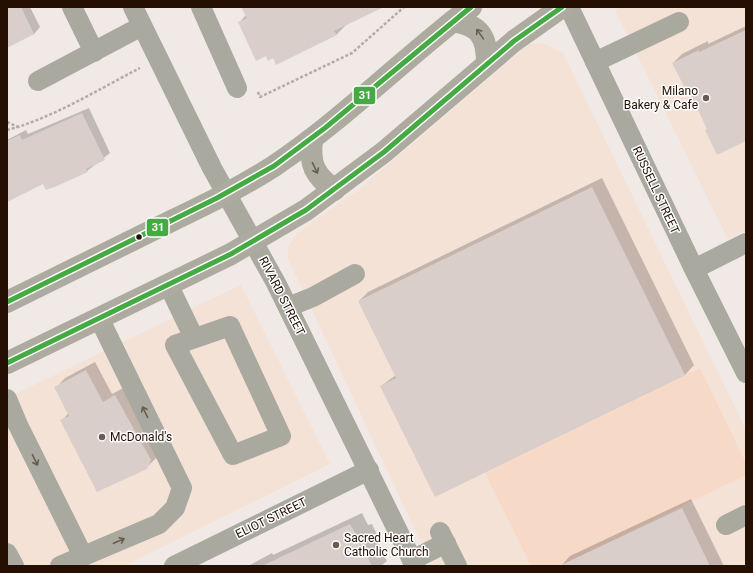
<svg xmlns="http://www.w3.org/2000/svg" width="753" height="573" font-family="Roboto,sans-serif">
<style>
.built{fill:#f5e2d6}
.green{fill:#f7d9c7}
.shadow{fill:#0003}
.building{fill:#daceca}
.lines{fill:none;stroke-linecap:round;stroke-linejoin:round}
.path{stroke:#b1aea6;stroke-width:2.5;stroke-dasharray:3 2;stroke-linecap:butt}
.minor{stroke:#aaa99f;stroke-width:20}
.major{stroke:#adab9f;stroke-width:22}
.bus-1-casing{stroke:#fff;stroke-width:8}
.bus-1{stroke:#44aa42;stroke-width:5}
.oneway{stroke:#695d50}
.oneway2{stroke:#685c50}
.poi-dot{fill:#6c5b51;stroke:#fff;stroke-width:1.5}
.bus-dot{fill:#250f02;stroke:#fff;stroke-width:1.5}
.labels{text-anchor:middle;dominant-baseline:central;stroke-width:3;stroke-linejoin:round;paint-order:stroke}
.poi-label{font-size:12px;fill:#250f02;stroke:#fff;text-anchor:start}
.street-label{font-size:12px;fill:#250f02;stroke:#fff}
.line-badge{stroke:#fff;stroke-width:1.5}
.badge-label{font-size:11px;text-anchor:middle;font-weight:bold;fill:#fff}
</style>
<rect width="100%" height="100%" fill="#f0e9e5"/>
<g class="built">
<polygon points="621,7 746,7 746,230 728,239 615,10"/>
<polygon points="543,43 563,53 746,430 746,566 432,566 288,259 288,247 297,233 357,191 529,44"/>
<polygon points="241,285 330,464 124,566 7,566 7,398"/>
</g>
<polygon class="green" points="700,368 746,463 746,475 559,566 531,566 485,473"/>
<g class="shadow">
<polygon points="7,7 30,7 40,27 34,34 7,47"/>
<polygon points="247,7 380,7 348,23 336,35 274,57 266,55 239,23 246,15"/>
<polygon points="746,26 746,138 708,128 688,86 673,63 682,54 708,41 708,44"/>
<polygon points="89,108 110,153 87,171 44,183 7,201 7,140 26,130 28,134"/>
<polygon points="602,178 694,365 685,375 435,496 381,386 396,375 359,301 368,292"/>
<polygon points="95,362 112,394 125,387 160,450 156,458 146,468 62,420 68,414 56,388 65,378"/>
<polygon points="691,499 724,566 561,566 570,556"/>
<polygon points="362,513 368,525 372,524 380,541 378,543 387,561 381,566 248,566 272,553 273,555"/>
</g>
<g class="building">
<polygon points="7,7 21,7 34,34 7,48"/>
<polygon points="241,7 384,7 334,31 337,35 276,65 273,58 268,61 266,56 256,61 238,22 247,18"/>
<polygon points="746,30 746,141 717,155 705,130 707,129 687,87 685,88 672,63 699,50 699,52"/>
<polygon points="82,113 105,160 86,169 88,172 57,186 46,190 43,184 7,202 7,141 20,135 22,140"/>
<polygon points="592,187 685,375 435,497 380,386 396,378 358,301"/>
<polygon points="86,370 103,402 115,395 151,460 147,469 97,492 60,420 69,416 54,387"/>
<polygon points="682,508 710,566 559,566"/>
<polygon points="350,524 357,536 360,535 369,553 366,554 372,566 262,566"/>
</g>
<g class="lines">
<g class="path">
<polyline points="258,92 260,97 352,53 404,7"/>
<polyline points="7,122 18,127"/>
<path d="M7,130c44,-11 92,-41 133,-62"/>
</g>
<g class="minor">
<polyline points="72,7 94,52"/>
<polyline points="133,7 212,168 276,283 415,566"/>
<polyline points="201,7 237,88"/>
<polyline points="569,7 694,269 746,373"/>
<polyline points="595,62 679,22"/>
<polyline points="38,81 142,26"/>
<polyline points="694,269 746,243"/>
<polyline points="168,284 194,338"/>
<polyline points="288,307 313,297 355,274"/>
<polygon points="230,326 281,436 233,455 175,345"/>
<polyline points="7,399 18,425 83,556"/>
<polyline points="726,525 746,515"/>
<polyline points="440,532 457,566"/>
<polyline points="7,553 14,566"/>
<polyline points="412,560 446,543"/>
<polyline points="60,566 159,524 175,508 182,488 99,318"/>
<polyline points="174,566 369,470"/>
</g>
<g class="major">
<path d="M453,21c27,4 34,16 34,42"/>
<path d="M312,140c-3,25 3,35 22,50"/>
<path d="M7,302c51,-25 101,-50 152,-75 39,-19 78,-37 115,-61 70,-47 130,-108 197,-159"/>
<polyline points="7,363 231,254 306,210 384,152 514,41 562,7"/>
</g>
<defs>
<g id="bus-1">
<polyline points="7,302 217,198 274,166 325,128 471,7"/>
<polyline points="7,363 231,254 306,210 384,152 514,41 562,7"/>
</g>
</defs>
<use href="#bus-1" class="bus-1-casing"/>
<use href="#bus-1" class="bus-1"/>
</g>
<defs><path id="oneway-shaft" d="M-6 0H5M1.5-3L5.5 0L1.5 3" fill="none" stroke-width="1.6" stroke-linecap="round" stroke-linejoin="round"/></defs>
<g class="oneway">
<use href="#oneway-shaft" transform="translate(480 34) rotate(-125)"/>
<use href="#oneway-shaft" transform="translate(315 168) rotate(64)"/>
</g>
<g class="oneway2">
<use href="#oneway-shaft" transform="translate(145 412) rotate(-116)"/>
<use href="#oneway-shaft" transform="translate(35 460) rotate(64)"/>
<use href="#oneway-shaft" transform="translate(119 541) rotate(-23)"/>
</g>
<g class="poi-dot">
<circle cx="706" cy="98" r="4"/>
<circle cx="102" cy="437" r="4"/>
<circle cx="336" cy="545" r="4"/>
</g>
<circle class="bus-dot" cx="139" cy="237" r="3.5"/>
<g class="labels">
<g class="poi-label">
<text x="698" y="91" text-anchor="end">Milano<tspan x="698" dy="14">Bakery &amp; Cafe</tspan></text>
<text x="110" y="437">McDonald's</text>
<text x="344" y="538">Sacred Heart<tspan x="344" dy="14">Catholic Church</tspan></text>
</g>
<g class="street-label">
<text transform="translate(656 190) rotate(65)">RUSSELL STREET</text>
<text transform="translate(282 296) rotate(63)">RIVARD STREET</text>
<text transform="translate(271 518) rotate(-26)">ELIOT STREET</text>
</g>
</g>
<g class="line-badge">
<rect x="353" y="86" width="23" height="19" rx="4" fill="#44aa42"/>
<rect x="146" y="218" width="23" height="19" rx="4" fill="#44aa42"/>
</g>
<g class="badge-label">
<text x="365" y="99">31</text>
<text x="158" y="231">31</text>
</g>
<rect width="753" height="573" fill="none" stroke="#250f02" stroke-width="16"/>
</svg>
